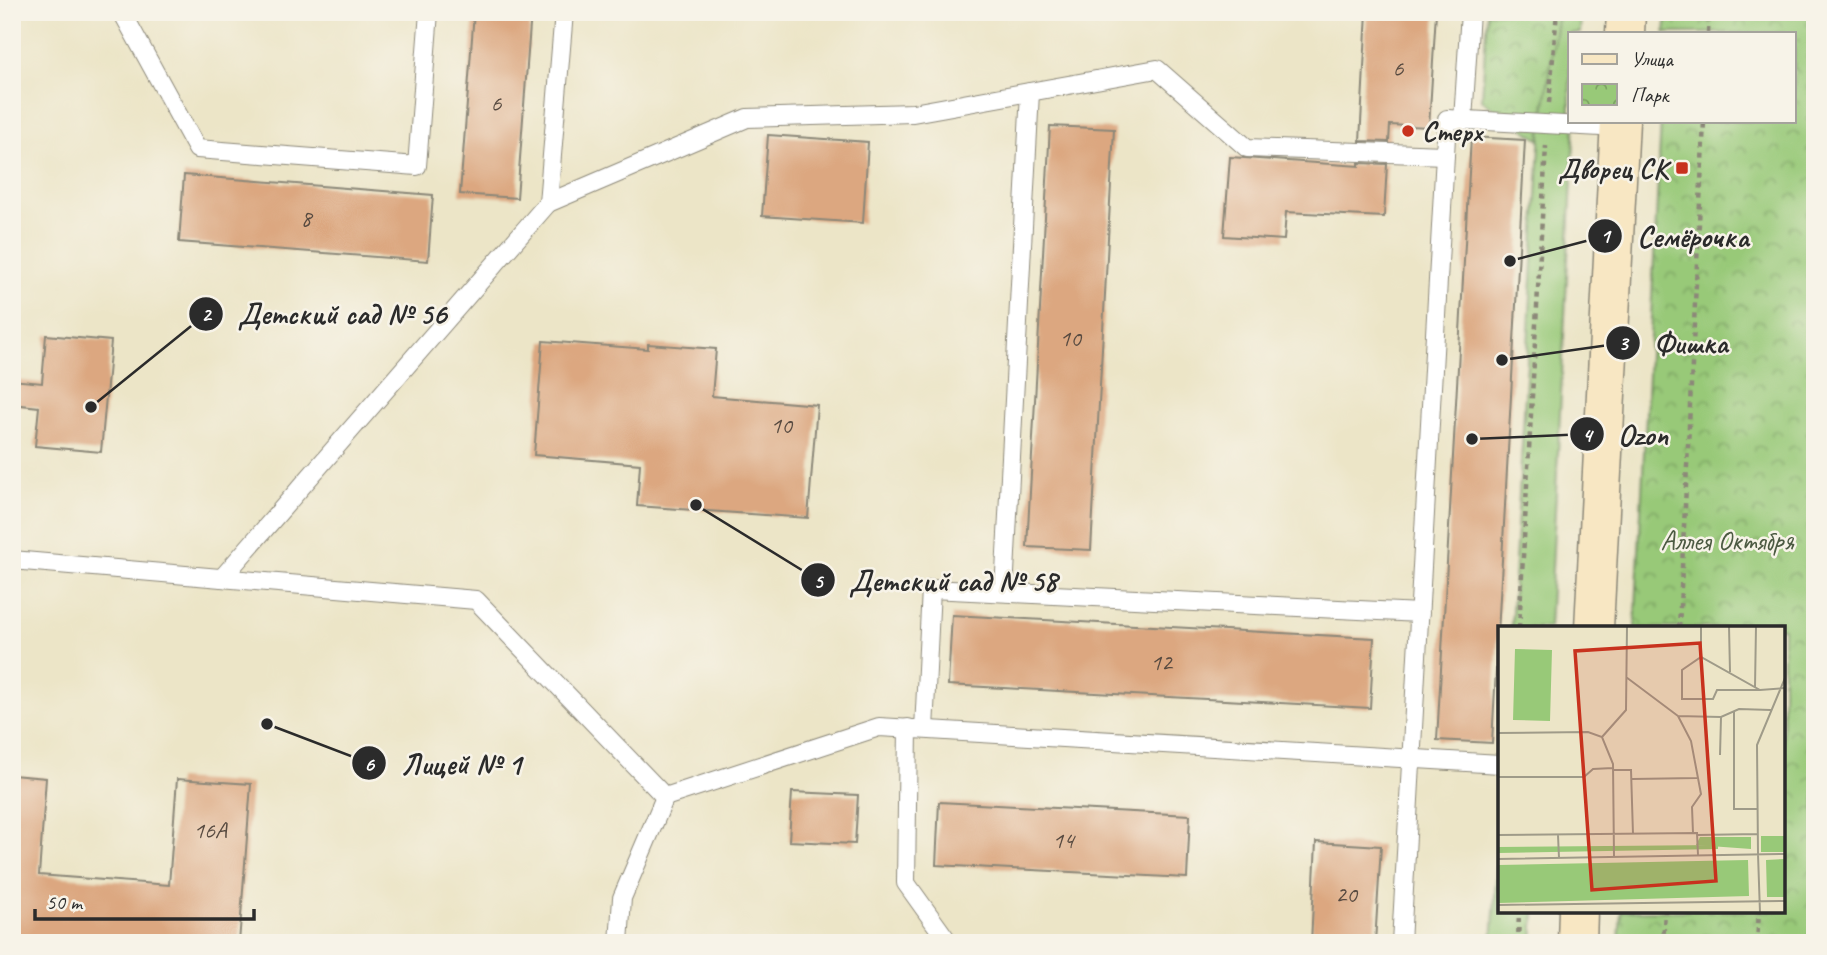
<svg xmlns="http://www.w3.org/2000/svg" width="1827" height="955" font-family="Caveat,sans-serif">
<style>
.grass{fill:#98c978;stroke:#627a52;stroke-width:2}
.park{fill:url(#park-crowns);stroke:#627a52;stroke-width:2}
.building{fill:#dca780}
.lines{fill:none;stroke-linecap:round;stroke-linejoin:round}
.lane-casing{stroke:#8c8879;stroke-width:20}
.secondary-casing{stroke:#8c8879;stroke-width:41}
.path{stroke:#8c8879;stroke-width:4.5;stroke-dasharray:5 5;stroke-linecap:butt}
.lane{stroke:#fff;stroke-width:18}
.secondary{stroke:#f8e7c3;stroke-width:38}
.poi-dot{fill:#c8321e;stroke:#f7f3e8;stroke-width:2.5}
.labels{text-anchor:middle;dominant-baseline:central;stroke-width:5;stroke-linejoin:round;paint-order:stroke}
.number-label{font-size:24px;fill:#574a40}
.poi-label{font-size:28px;font-weight:bold;fill:#2b2b2b;stroke:#f7f3e8;text-anchor:start}
.park-label{font-size:28px;fill:#4c5a42;stroke:#f7f3e8}
.inset-road{fill:none;stroke:#9f9b89;stroke-width:2}
.view{fill:#c8321e;fill-opacity:0.15;stroke:#c8321e;stroke-width:3.5}
.inset-edge{fill:none;stroke:#2b2b2b;stroke-width:3.5}
.leader{fill:none;stroke:#2b2b2b;stroke-width:2.5}
.callout-dot{fill:#2b2b2b;stroke:#f7f3e8;stroke-width:2.5}
.mark-label{font-size:21px;text-anchor:middle;font-weight:bold;fill:#fff}
.callout-label{font-size:30px;text-anchor:middle;font-weight:bold;fill:#2b2b2b;stroke:#f7f3e8;stroke-width:5;stroke-linejoin:round;paint-order:stroke}
</style>
<defs>
<pattern id="park-crowns" width="20" height="18" patternUnits="userSpaceOnUse" patternTransform="scale(1.75)"><rect width="20" height="18" fill="#98c978"/><path d="M2 6a3 3 0 1 1 6 0M12 15a3 3 0 1 1 6 0" fill="none" stroke="#7ca363"/></pattern>
</defs>
<rect width="100%" height="100%" fill="#f7f3e8"/>
<filter id="ink" filterUnits="userSpaceOnUse"><feTurbulence type="fractalNoise" baseFrequency=".0143" numOctaves="2"/><feDisplacementMap in="SourceGraphic" scale="14" xChannelSelector="R" yChannelSelector="G"/><feConvolveMatrix kernelMatrix="1 2 1 2 8 2 1 2 1" color-interpolation-filters="sRGB"/></filter>
<filter id="wash" filterUnits="userSpaceOnUse"><feTurbulence type="fractalNoise" baseFrequency=".00686" numOctaves="4" result="noise"/><feDisplacementMap in="SourceGraphic" scale="28" xChannelSelector="R" yChannelSelector="G"/><feGaussianBlur stdDeviation="1.57" result="paint"/><feColorMatrix in="noise" values="0 0 0 0 0 0 0 0 0 0 0 0 0 0 0 0 0 1.4 0 .05"/><feComposite in="paint" operator="in"/></filter>
<g filter="url(#wash)">
<rect width="100%" height="100%" fill="#ece5c7"/>
<g class="grass">
<polygon points="1548,12 1581,12 1580,33 1570,33 1570,121 1575,121 1549,628 1511,628"/>
<polygon points="1500,820 1500,911 1535,911 1533,943 1492,943"/>
</g>
<g class="park">
<polygon points="1487,12 1558,12 1540,140 1482,100"/>
<polygon points="1667,12 1815,12 1815,943 1619,943 1621,911 1783,911 1783,628 1635,628 1661,121 1794,121 1794,33 1665,33"/>
</g>
<g id="blocks">
<g class="building">
<polygon points="474,12 531,12 517,198 460,194"/>
<polygon points="1367,12 1436,12 1429,127 1390,125 1389,142 1360,141"/>
<polygon points="1050,126 1114,129 1091,550 1027,547"/>
<polygon points="768,135 868,142 863,223 762,216"/>
<polygon points="1471,137 1525,140 1492,743 1437,740"/>
<polygon points="1230,157 1359,166 1359,163 1387,164 1384,217 1286,212 1284,240 1224,236"/>
<polygon points="184,175 433,195 428,261 179,242"/>
<polygon points="46,335 111,341 101,452 35,446 39,407 12,404 12,380 42,383"/>
<polygon points="543,341 648,349 648,344 716,349 712,396 817,405 808,518 637,506 640,464 534,455"/>
<polygon points="952,615 1374,638 1370,708 948,685"/>
<polygon points="12,775 46,778 39,875 169,885 177,779 251,784 239,943 12,943"/>
<polygon points="792,792 858,795 855,844 789,841"/>
<polygon points="939,802 1190,815 1187,878 936,865"/>
<polygon points="1316,842 1381,846 1375,943 1311,943"/>
</g>
</g>
</g>
<g filter="url(#ink)">
<use href="#blocks" fill-opacity="0" stroke="#8c8879" stroke-width="2"/>
<g class="lines">
<defs>
<g id="lane">
<polyline points="122,12 197,149 417,166 429,12"/>
<polyline points="564,12 548,203 747,118 913,113 1157,69 1247,148 1445,155"/>
<polyline points="1463,120 1470,12"/>
<polyline points="12,560 476,600 665,797"/>
<polyline points="222,578 548,203"/>
<polyline points="1004,592 1030,92"/>
<polyline points="908,728 906,883 949,943"/>
<polyline points="924,729 931,589 1420,613"/>
<polyline points="619,943 622,898 665,797 879,727 1500,764"/>
<polyline points="1401,943 1447,119 1620,128"/>
</g>
<g id="secondary">
<polyline points="1625,33 1626,12"/>
<polyline points="1594,628 1620,121"/>
<polyline points="1577,943 1578,911"/>
</g>
</defs>
<use href="#lane" class="lane-casing"/>
<use href="#secondary" class="secondary-casing"/>
<g class="path">
<polyline points="1708,33 1709,12"/>
<polyline points="1549,103 1557,12"/>
<polyline points="1519,628 1546,146"/>
<polyline points="1679,628 1704,121"/>
<polyline points="1518,943 1519,911"/>
<polyline points="1663,943 1665,911"/>
<polyline points="1757,943 1759,911"/>
</g>
<use href="#lane" class="lane"/>
<use href="#secondary" class="secondary"/>
</g>
</g>
<g class="poi-dot">
<circle cx="1408" cy="131" r="7"/>
<rect x="1675" y="161" width="14" height="14" rx="3.5"/>
</g>
<g class="labels">
<g class="number-label">
<text x="1398" y="68">6</text>
<text x="496" y="103">6</text>
<text x="306" y="218">8</text>
<text x="1070" y="338">10</text>
<text x="781" y="425">10</text>
<text x="1161" y="662">12</text>
<text x="210" y="830">16А</text>
<text x="1063" y="840">14</text>
<text x="1346" y="894">20</text>
</g>
<g class="poi-label">
<text x="1422" y="131">Стерх</text>
<text x="1668" y="168" text-anchor="end">Дворец СК</text>
</g>
<g class="park-label">
<text x="1727" y="540">Аллея Октября</text>
</g>
</g>
<g transform="translate(1498 626)">
<rect width="287" height="287" fill="#ece5c7"/>
<path d="M17,23l37,1 -2,71 -37,-1zM263,210h24v16h-24zM220,219v4l-220,4v-6z" fill="#98c978"/>
<path d="M202,211h51v12l-55,-4zM287,233v38h-18l-1,-37zM250,234l1,36 -251,7v-38z" fill="#98c978"/>
<path class="inset-road" d="M231,0l1,46M203,31v-31M128,51l52,39M257,61l1,-61M262,64h-43l-4,9h-31v-29l19,-13 59,33 25,-2M236,85v98h24M0,107l90,-1 14,5 11,27 1,93M104,111l24,-27 1,-84M222,129l1,-38M115,144h18l2,64M0,151h86l9,-8 20,-1M134,153l65,-1M195,207l-1,-26 9,-13 -10,-53 -13,-25 43,1 18,-8 32,1M0,209l199,-2 1,22M60,209l1,23M199,209l61,-1M260,228l2,59M260,228l-1,-109 28,-67M0,233l287,-5M0,279l287,-4"/>
<path class="view" d="M202,17l16,238 -124,9 -17,-239z"/>
<rect width="287" height="287" class="inset-edge"/>
</g>
<path class="leader" d="M1510 261L1605 236M91 407L206 314M1502 360L1623 343M1472 439L1587 434M696 505L818 580M267 724L369 763"/>
<g class="callout-dot">
<circle cx="1510" cy="261" r="7"/>
<circle cx="91" cy="407" r="7"/>
<circle cx="1502" cy="360" r="7"/>
<circle cx="1472" cy="439" r="7"/>
<circle cx="696" cy="505" r="7"/>
<circle cx="267" cy="724" r="7"/>
<circle cx="1605" cy="236" r="18"/>
<circle cx="206" cy="314" r="18"/>
<circle cx="1623" cy="343" r="18"/>
<circle cx="1587" cy="434" r="18"/>
<circle cx="818" cy="580" r="18"/>
<circle cx="369" cy="763" r="18"/>
</g>
<g class="mark-label">
<text x="1605" y="243">1</text>
<text x="206" y="321">2</text>
<text x="1623" y="350">3</text>
<text x="1587" y="442">4</text>
<text x="818" y="588">5</text>
<text x="369" y="771">6</text>
</g>
<g class="callout-label">
<text x="1693" y="247">Семёрочка</text>
<text x="342" y="324">Детский сад № 56</text>
<text x="1691" y="353">Фишка</text>
<text x="1643" y="445">Ozon</text>
<text x="953" y="591">Детский сад № 58</text>
<text x="461" y="774">Лицей № 1</text>
</g>
<rect width="1827" height="955" fill="none" stroke="#f7f3e8" stroke-width="42"/>
<rect x="1568" y="32" width="228" height="91" fill="#f7f3e8" stroke="#a5a39c" stroke-width="2"/>
<rect x="1582" y="54" width="35" height="10" fill="#f8e7c3" stroke="#a5a39c" stroke-width="2"/>
<text x="1631" y="66" font-size="21" fill="#2b2b2b">Улица</text>
<rect x="1582" y="84" width="35" height="21" fill="url(#park-crowns)" stroke="#a5a39c" stroke-width="2"/>
<text x="1631" y="102" font-size="21" fill="#2b2b2b">Парк</text>
<path d="M35 909v10h219v-10" fill="none" stroke="#2b2b2b" stroke-width="3.5"/>
<text x="46" y="909" font-size="21" fill="#2b2b2b" stroke="#f7f3e8" stroke-width="5" paint-order="stroke">50 m</text>
</svg>
